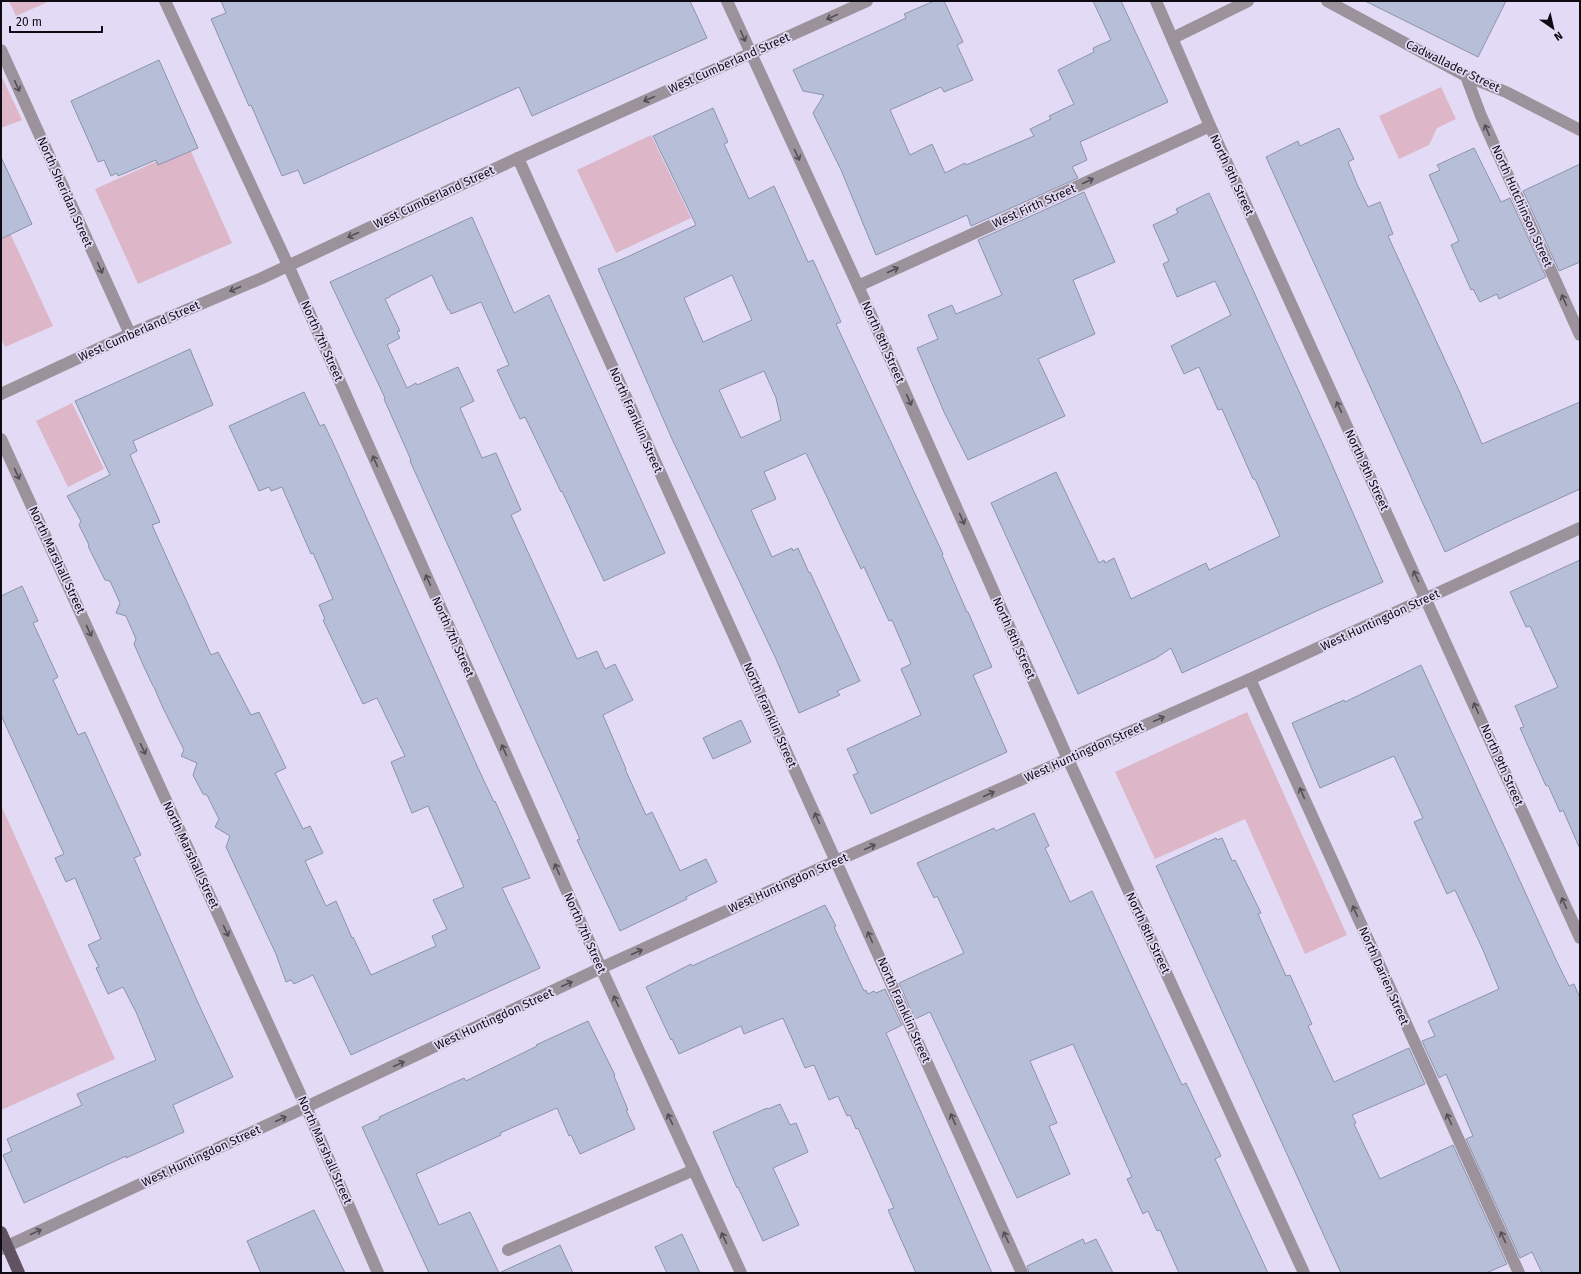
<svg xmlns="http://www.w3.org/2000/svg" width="1581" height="1274" font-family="'Fira Sans',sans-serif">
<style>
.green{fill:#ddb6c8}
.building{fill:#b7bed8;stroke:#8c93ab;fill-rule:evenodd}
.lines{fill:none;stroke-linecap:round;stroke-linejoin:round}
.minor{stroke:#9b929b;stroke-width:12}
.major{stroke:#625363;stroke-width:12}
.oneway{stroke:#544e58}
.labels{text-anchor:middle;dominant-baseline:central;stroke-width:3.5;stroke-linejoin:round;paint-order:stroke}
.street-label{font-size:12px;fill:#0e0b14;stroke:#e3dbf5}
</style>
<rect width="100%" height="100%" fill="#e3dbf5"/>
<g class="green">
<polygon points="9,1 50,1 16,16"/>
<polygon points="1,75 22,120 1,128"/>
<polygon points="1441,87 1456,119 1437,128 1429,145 1399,159 1379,116"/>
<polygon points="651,135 691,218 616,253 577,170"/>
<polygon points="189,147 232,243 138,284 95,189"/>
<polygon points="10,233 53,326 5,347 1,338 1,237"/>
<polygon points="72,403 104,469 68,487 36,421"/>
<polygon points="1247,712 1347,935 1305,954 1245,819 1155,859 1115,772"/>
<polygon points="1,805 115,1059 1,1110"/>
</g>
<g class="building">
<polygon points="221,1 690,1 707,38 532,116 519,87 304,184 298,170 282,176 251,105 249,106 211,19 226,13"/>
<polygon points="934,1 944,1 963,42 957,45 973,80 944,92 941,87 890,110 910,155 932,144 945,173 965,163 966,165 1034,136 1030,129 1051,119 1049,116 1074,104 1058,70 1094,52 1093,48 1111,40 1093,1 1121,1 1168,102 1080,142 1087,160 1072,167 1078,178 971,226 967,215 876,255 841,170 813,113 824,95 803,91 793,70 889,26 906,18 904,14"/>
<polygon points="1365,1 1506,1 1478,57"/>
<polygon points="159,60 198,148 158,165 156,160 118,176 117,173 111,176 104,160 98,162 71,101"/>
<path d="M713,108l15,34 -4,2 25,55 25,-13 34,76 5,-2 28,62 -5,2 107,230 -1,1 25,57h1l24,55 -19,8 34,77 -136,62 -18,-39 5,-2 -11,-24 74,-34 -20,-46 10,-5 -19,-44 -3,1 -25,-54 -3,2 -55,-116 -42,19 12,27 -25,11 21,47 20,-9 1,3 5,-3 11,25 1,-1 50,109 -23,10 3,4 -41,18 -23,-54 -104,-220 -74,-170 27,-11 71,-33 -43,-89zM732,275l20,45 -49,22 -19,-44zM764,371l12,27 5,22 -40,18 -22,-48z"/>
<polygon points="1339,128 1354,159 1348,162 1357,184 1368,207 1380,202 1393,234 1388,236 1461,395 1482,444 1580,402 1580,489 1503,524 1445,552 1266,157 1298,141 1300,146"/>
<polygon points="1474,148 1501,202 1510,198 1546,277 1499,299 1497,294 1480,302 1473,289 1471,290 1451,245 1459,241 1429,175 1440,170 1437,165"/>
<polygon points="1,157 32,224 1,239"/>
<polygon points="1580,164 1580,262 1559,271 1523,191"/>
<polygon points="1084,192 1115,262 1073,280 1095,334 1038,359 1065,416 968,460 944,412 917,348 938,339 928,315 952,305 956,314 1002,295 978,240"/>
<polygon points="1209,193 1326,451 1383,582 1321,609 1182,673 1171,648 1156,658 1078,694 991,503 1056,472 1099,563 1104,560 1105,563 1114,558 1131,599 1206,563 1209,570 1280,536 1255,479 1253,479 1222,409 1218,410 1199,367 1184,374 1171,346 1231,315 1215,281 1177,297 1163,264 1169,261 1153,225 1178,213 1176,209"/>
<polygon points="472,217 514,313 549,295 665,553 604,581 562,491 561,492 525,417 520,419 497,370 509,365 481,302 451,314 449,309 448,310 432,275 390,296 390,297 385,299 400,331 397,332 400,338 387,345 407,388 416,383 417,385 458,367 474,401 460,408 482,458 496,453 521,510 511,515 577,659 597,651 605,669 615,664 633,700 603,715 626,769 625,769 646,815 652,812 680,871 706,859 717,882 686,897 687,899 620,931 577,840 580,839 410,461 411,460 384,399 385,398 330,282"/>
<polygon points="190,349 213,405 133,441 137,451 130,455 160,522 152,525 211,655 218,652 251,715 259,712 286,768 275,773 303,829 310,826 323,853 305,861 326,906 336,901 352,938 353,937 371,975 436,946 432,936 447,929 433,900 464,887 428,806 412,813 391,762 405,756 377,698 363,704 323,620 325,619 319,605 333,599 313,553 311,554 282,487 271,491 269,487 259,491 229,426 304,392 320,426 324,424 334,445 478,768 494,802 495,801 530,878 502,888 540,968 351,1055 313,975 294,984 291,980 286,982 276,954 226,847 230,836 215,827 219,819 207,795 203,794 193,775 197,763 181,756 184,750 163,708 154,687 153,686 144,667 134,644 136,639 126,616 116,613 120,603 110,581 105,580 88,546 89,545 79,525 81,521 67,496 110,475 75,401"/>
<polygon points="1580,560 1580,849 1563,810 1560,812 1548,785 1546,786 1520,728 1524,727 1515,706 1558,687 1530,626 1526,627 1510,592"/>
<polygon points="22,586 38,621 33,623 58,677 53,680 78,735 85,732 108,783 141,855 134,858 199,1005 233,1077 173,1105 184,1132 126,1158 126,1156 24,1203 3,1155 12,1151 7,1139 82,1105 77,1094 156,1060 136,1012 123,987 108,994 96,968 99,967 88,945 101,939 75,878 66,882 55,858 64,854 1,715 1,596"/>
<polygon points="1421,665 1557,962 1569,986 1574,984 1580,998 1580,1273 1542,1273 1532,1252 1520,1258 1466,1139 1473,1136 1446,1074 1439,1078 1422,1041 1435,1036 1428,1021 1499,989 1483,950 1455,890 1447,894 1414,822 1423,818 1394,756 1320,788 1292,723 1344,700 1345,702"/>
<polygon points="741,720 751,742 713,759 703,738"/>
<polygon points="1034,813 1049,846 1045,848 1070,902 1092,891 1182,1085 1186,1083 1221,1156 1215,1159 1268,1273 1179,1273 1160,1230 1157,1231 1148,1211 1143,1214 1127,1179 1132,1177 1073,1044 1030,1061 1057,1123 1049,1126 1070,1174 1017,1198 930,1012 915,1019 899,983 964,953 937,896 934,898 917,863 994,828 996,831"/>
<polygon points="1216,838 1217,840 1222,838 1232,861 1235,860 1261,913 1258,914 1286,976 1290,975 1312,1024 1308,1026 1334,1082 1409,1048 1425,1084 1352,1115 1356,1123 1354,1124 1380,1179 1453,1145 1507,1264 1486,1273 1341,1273 1156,866"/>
<polygon points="825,905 836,926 834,927 864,991 866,990 868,994 874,991 876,993 885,989 902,1025 886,1033 992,1273 916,1273 888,1210 894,1208 858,1128 856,1129 850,1115 847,1116 838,1096 829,1100 814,1065 805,1068 783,1018 744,1034 741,1026 679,1054 672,1039 671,1040 646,987 691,964 692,966"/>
<polygon points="588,1021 615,1075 614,1076 628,1110 626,1110 635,1129 580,1154 571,1135 569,1136 557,1108 500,1133 501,1135 416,1174 439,1225 470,1212 499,1273 560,1245 573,1273 429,1273 362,1127 380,1119 379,1117 464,1078 466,1081 537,1046 536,1045"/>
<polygon points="780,1104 790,1125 796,1123 808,1152 773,1168 799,1225 763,1241 738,1187 737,1188 713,1132 767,1108 768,1109"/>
<polygon points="314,1210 345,1273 261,1273 247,1241"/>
<polygon points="682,1234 700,1273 667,1273 655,1247"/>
<polygon points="1083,1239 1085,1244 1096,1239 1113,1273 1029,1273 1027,1266"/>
</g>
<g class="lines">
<g class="minor">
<polyline points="165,1 288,265 601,968 741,1273"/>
<polyline points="727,1 858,286 1068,759 1304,1273"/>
<polyline points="1156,1 1210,126 1580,938"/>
<polyline points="1327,1 1466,76 1506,92 1580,130"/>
<polyline points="1173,38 1248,1"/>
<polyline points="1,50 130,334"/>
<polyline points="1466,76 1481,116 1580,335"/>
<polyline points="518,158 1022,1273"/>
<polyline points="858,286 1210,126"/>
<polyline points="1,394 130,334 262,278 518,158 867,1"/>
<polyline points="1,439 306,1107 378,1273"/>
<polyline points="1250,679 1519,1273"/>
<polyline points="1,1249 306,1107 601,968 836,861 1250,679 1580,528"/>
<polyline points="508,1250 694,1170"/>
</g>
<polyline class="major" points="1,1232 19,1273"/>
</g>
<defs><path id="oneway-shaft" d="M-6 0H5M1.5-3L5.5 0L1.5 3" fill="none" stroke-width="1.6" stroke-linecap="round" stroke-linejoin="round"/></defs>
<g class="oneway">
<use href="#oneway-shaft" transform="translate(832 17) rotate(156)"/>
<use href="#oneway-shaft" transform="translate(743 36) rotate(66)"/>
<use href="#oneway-shaft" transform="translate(17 86) rotate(66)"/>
<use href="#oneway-shaft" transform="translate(649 99) rotate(156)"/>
<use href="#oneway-shaft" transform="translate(1487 130) rotate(-114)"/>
<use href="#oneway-shaft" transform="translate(797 155) rotate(65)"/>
<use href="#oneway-shaft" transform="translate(1088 181) rotate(-24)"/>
<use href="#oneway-shaft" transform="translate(353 235) rotate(155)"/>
<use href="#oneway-shaft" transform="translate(100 268) rotate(66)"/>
<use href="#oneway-shaft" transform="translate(893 270) rotate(-24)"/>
<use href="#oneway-shaft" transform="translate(235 289) rotate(157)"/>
<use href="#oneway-shaft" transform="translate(1564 300) rotate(-114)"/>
<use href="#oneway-shaft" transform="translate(909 400) rotate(66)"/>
<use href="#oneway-shaft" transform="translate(1339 407) rotate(-115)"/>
<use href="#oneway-shaft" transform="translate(375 461) rotate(-114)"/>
<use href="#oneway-shaft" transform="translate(17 474) rotate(65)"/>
<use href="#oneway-shaft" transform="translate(962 519) rotate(66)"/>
<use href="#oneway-shaft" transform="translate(1416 576) rotate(-115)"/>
<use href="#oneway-shaft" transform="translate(428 580) rotate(-114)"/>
<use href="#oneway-shaft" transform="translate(89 631) rotate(65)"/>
<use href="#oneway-shaft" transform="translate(1476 708) rotate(-114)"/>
<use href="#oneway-shaft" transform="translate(1159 719) rotate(-24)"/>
<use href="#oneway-shaft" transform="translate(143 749) rotate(65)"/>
<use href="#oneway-shaft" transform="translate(504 750) rotate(-114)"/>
<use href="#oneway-shaft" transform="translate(1302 793) rotate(-114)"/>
<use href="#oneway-shaft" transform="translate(989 794) rotate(-24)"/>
<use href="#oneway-shaft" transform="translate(817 818) rotate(-114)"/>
<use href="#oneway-shaft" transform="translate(870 847) rotate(-24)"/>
<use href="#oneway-shaft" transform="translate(557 869) rotate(-114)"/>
<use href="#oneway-shaft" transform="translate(1564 903) rotate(-114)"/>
<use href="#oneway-shaft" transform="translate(1355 911) rotate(-114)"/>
<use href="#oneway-shaft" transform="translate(226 931) rotate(65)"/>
<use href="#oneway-shaft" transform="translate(870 937) rotate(-114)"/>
<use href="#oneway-shaft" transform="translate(637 952) rotate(-24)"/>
<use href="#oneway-shaft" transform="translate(567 984) rotate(-25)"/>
<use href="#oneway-shaft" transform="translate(616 1001) rotate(-115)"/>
<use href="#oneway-shaft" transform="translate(399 1064) rotate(-25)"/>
<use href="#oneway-shaft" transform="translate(281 1119) rotate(-25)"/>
<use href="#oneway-shaft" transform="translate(670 1119) rotate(-115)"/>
<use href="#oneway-shaft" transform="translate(953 1119) rotate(-114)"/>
<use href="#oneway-shaft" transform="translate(1449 1119) rotate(-114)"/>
<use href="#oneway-shaft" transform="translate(36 1232) rotate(-25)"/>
<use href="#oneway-shaft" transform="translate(1006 1237) rotate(-114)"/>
<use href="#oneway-shaft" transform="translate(1503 1237) rotate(-114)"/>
<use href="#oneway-shaft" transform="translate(724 1238) rotate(-115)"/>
</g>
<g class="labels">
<g class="street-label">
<text transform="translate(729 63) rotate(-24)">West Cumberland Street</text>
<text transform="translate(1453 66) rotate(26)">Cadwallader Street</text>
<text transform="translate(1232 175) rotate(65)">North 9th Street</text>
<text transform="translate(65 192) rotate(66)">North Sheridan Street</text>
<text transform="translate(434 197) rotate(-25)">West Cumberland Street</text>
<text transform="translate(1034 206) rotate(-24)">West Firth Street</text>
<text transform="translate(1522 206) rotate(66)">North Hutchinson Street</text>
<text transform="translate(139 331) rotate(-24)">West Cumberland Street</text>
<text transform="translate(322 341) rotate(66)">North 7th Street</text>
<text transform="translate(883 342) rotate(66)">North 8th Street</text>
<text transform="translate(636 420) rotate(66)">North Franklin Street</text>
<text transform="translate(1367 470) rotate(65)">North 9th Street</text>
<text transform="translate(57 560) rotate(65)">North Marshall Street</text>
<text transform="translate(1380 620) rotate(-25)">West Huntingdon Street</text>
<text transform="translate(453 637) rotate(66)">North 7th Street</text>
<text transform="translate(1014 638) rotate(66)">North 8th Street</text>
<text transform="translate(770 715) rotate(66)">North Franklin Street</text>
<text transform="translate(1084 752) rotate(-24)">West Huntingdon Street</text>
<text transform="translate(1502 765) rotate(66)">North 9th Street</text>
<text transform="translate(191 855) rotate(65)">North Marshall Street</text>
<text transform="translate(788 883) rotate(-24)">West Huntingdon Street</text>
<text transform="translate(585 933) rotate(66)">North 7th Street</text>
<text transform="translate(1148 933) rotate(65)">North 8th Street</text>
<text transform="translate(1384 976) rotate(66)">North Darien Street</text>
<text transform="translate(904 1010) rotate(66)">North Franklin Street</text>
<text transform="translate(494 1019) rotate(-25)">West Huntingdon Street</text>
<text transform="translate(325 1150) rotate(66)">North Marshall Street</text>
<text transform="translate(201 1156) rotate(-25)">West Huntingdon Street</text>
</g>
</g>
<rect width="1581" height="1274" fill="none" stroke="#0e0b14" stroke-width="4"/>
<g transform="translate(1553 28) rotate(146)" stroke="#e3dbf5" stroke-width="3" paint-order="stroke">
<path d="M0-3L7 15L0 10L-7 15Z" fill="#0e0b14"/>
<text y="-6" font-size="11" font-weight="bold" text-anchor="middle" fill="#0e0b14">N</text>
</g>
<path d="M10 26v6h92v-6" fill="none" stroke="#0e0b14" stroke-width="2"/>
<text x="16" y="26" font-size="12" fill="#0e0b14" stroke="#e3dbf5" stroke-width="3" paint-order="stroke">20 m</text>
</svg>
